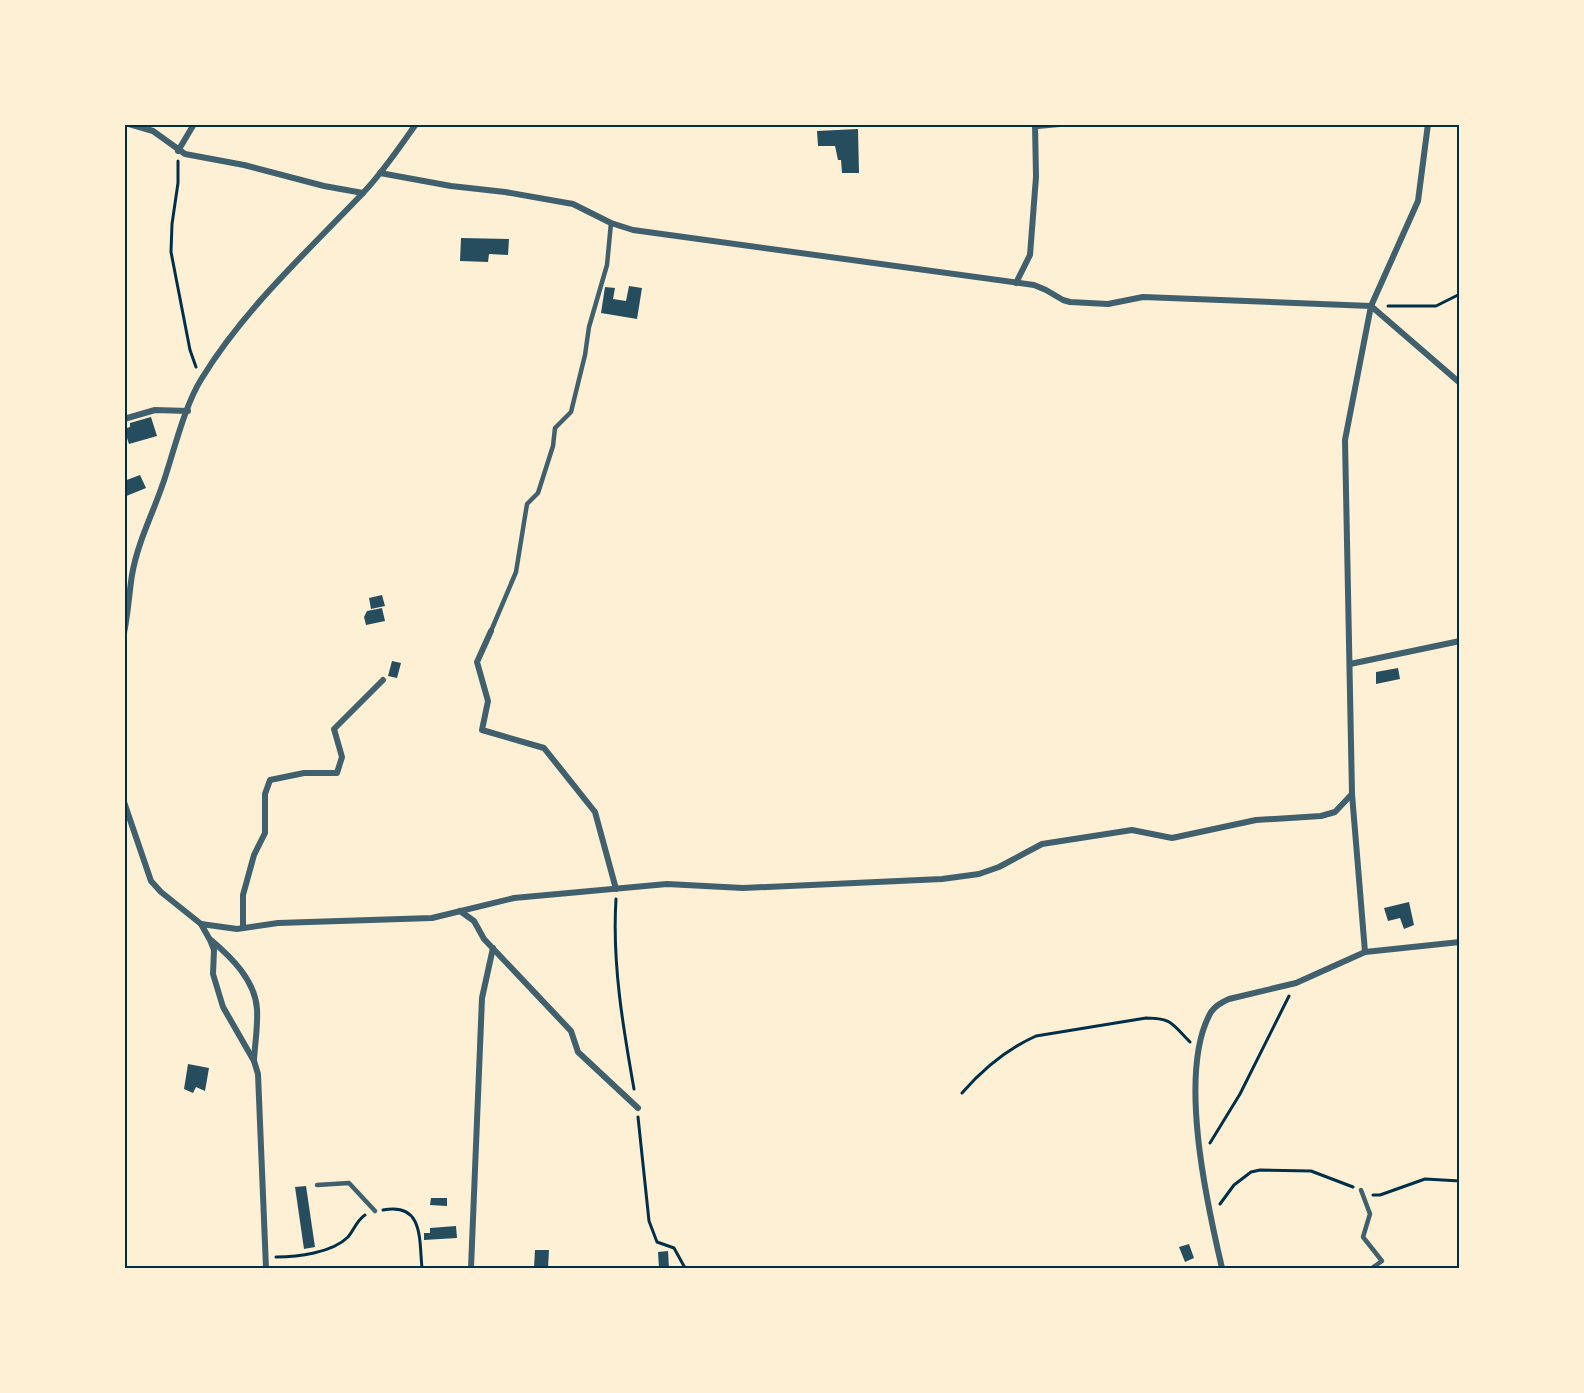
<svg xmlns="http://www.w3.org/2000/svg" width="1584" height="1393" font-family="'PT Serif',serif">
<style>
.building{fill:#264d5e}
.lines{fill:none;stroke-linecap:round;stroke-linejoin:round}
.path{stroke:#003049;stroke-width:3}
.service{stroke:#3f606c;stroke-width:4.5}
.minor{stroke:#3f606c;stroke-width:6}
.neatline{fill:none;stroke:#003049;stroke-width:2}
</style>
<rect width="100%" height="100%" fill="#fdf0d5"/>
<g class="building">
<polygon points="858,129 859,173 842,173 841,160 838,160 835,146 818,146 817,131"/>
<polygon points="461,238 509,239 508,255 489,254 488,262 460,261"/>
<polygon points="629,286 642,288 637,319 601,313 605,287 615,288 613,299 626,301"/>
<polygon points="151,417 157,436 129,444 124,429 130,427 130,423"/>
<polygon points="140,475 146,488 124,497 124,481"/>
<polygon points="382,595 385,606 371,609 369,598"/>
<polygon points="382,608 385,621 366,625 364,617 367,611"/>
<polygon points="392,661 401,663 397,678 388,676"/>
<polygon points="1398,668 1400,679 1376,684 1376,672"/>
<polygon points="1409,902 1414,925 1404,929 1400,918 1388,921 1384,908"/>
<polygon points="188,1064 209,1068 205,1091 196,1087 193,1093 184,1089"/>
<polygon points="306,1186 315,1247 304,1249 295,1187"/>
<polygon points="431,1198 447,1198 447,1206 430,1205"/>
<polygon points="456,1226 457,1238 424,1240 424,1233 430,1233 430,1228"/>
<polygon points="1189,1244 1194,1258 1185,1262 1179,1247"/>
<polygon points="535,1250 549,1250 548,1268 534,1268"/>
<polygon points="668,1251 669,1268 659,1268 658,1252"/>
</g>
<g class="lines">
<g class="path">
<polyline points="178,161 178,183 172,224 171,252 190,350 196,367"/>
<polyline points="1388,306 1436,306 1460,294"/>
<path d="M616,899c-4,64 7,128 18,190"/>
<path d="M962,1093c20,-23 45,-44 74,-57l110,-18c26,0 26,6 44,24"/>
<polyline points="638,1117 649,1221 657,1242 674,1248 685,1268"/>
<polyline points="1210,1143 1240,1094 1289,996"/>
<polyline points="1373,1195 1380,1195 1425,1179 1460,1181"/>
<polyline points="1220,1204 1234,1185 1251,1172 1260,1170 1311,1171 1353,1187"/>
<path d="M383,1210c41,-8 36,30 39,58"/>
<path d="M276,1257c21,0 56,-4 72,-20 7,-8 8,-16 17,-22"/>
</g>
<g class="service">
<polyline points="1035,127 1068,124"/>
<polyline points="491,631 516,572 527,504 538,493 553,446 555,428 571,412 585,355 589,327 607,265 611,223"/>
<polyline points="317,1185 349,1183 375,1211"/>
<polyline points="1361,1190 1370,1214 1363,1237 1382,1261 1372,1268"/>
</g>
<g class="minor">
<polyline points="129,124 153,131 185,154 244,165 324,186 363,193"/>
<polyline points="178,151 194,124"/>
<polyline points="380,173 451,186 505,192 573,204 611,223 633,230 1034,285 1046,290 1063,300 1070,302 1108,304 1143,297 1371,306 1460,383"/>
<polyline points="1016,283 1030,255 1036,177 1035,124"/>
<polyline points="124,419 155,410 188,411"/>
<polyline points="491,631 477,662 488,701 482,730 544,748 595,812 616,889"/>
<path d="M124,633c4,-19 5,-39 8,-58 6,-36 25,-69 35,-104 9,-28 19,-68 35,-93 43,-70 105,-126 161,-185 20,-21 36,-45 53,-69"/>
<polyline points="1350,664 1460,641"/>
<polyline points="124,802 151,881 161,892 201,924 210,940 214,950 213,974 223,1007 254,1061 258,1074 266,1268"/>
<polyline points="460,911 474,921 484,939 571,1031 578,1052 638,1108"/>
<polyline points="201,924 237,929 278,923 432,918 514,898 667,884 743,888 942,879 979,874 999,867 1042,844 1132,830 1172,838 1256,820 1321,816 1335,812 1352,794"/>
<polyline points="243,928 243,895 254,855 265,833 265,794 270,780 304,773 337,773 342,757 334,729 383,680"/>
<path d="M211,940c20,17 44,40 46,69 1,17 -2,34 -3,51"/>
<polyline points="1365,952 1460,942"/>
<polyline points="471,1268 482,998 493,948"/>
<path d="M1222,1268c-15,-64 -45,-197 -11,-256 4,-6 11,-10 18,-13l67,-16 69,-31 -13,-158 -7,-354 26,-134 47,-105 10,-77"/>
</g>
</g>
<rect width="1584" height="1393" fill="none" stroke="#fdf0d5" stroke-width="252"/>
<rect x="126" y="126" width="1332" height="1141" class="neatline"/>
</svg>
